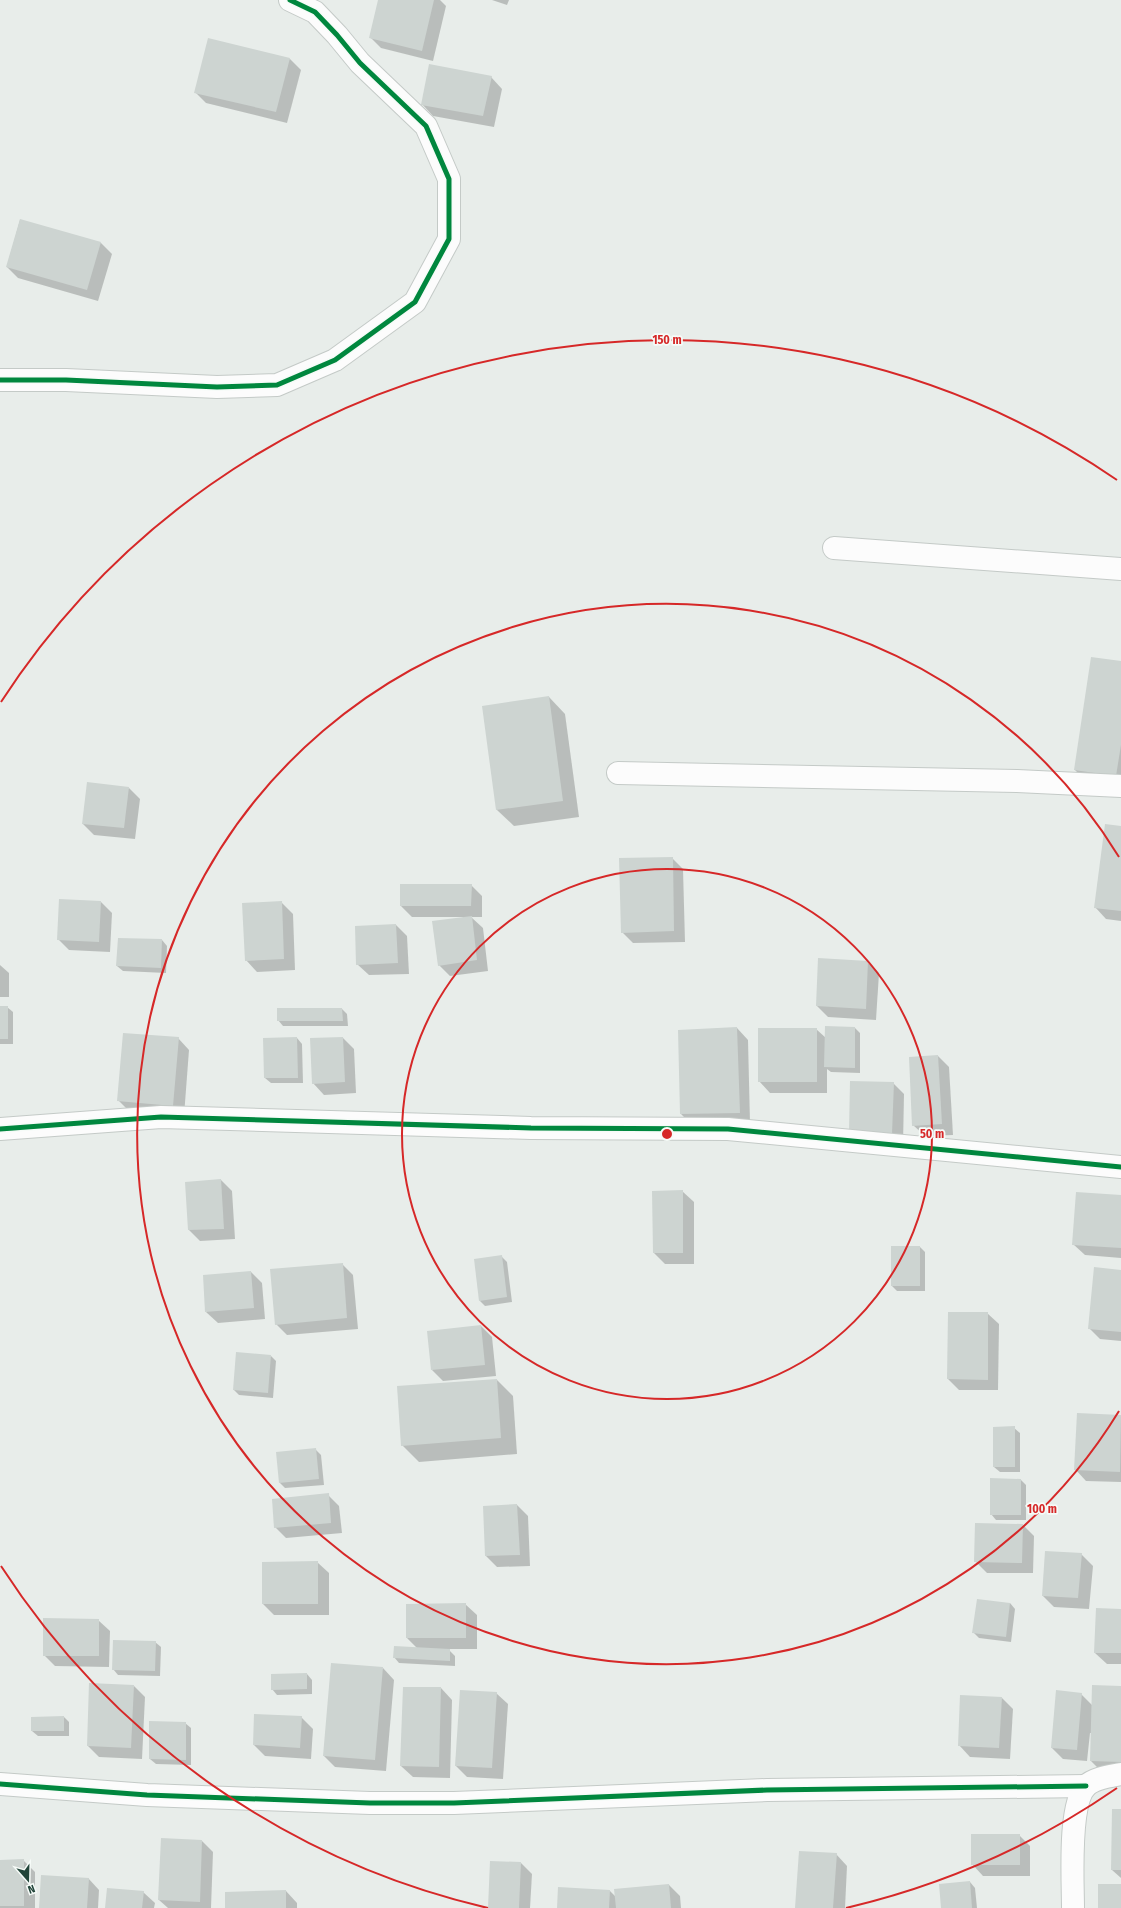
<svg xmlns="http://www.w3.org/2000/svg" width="1121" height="1908" font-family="'Fira Sans Condensed',sans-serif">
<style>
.shadow{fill:#0003}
.building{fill:#cdd4d1}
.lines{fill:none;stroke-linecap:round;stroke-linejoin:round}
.minor-casing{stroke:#c4cac7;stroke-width:24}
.tertiary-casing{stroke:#c4cac7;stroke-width:24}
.minor{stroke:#fcfcfc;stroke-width:22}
.tertiary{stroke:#fcfcfc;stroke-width:22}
.cycleway-casing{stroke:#f6fbf8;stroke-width:8}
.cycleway{stroke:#00873e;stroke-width:5}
.ring{fill:none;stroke:#d62828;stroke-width:2}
.centre{fill:#d62828;stroke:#f6fbf8;stroke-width:2}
.ring-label{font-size:12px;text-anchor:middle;font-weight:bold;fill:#d62828;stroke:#f6fbf8;stroke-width:3.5;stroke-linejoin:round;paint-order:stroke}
</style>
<rect width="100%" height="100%" fill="#e8edea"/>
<g class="shadow">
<polygon points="379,0 440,0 446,6 433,61 381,48 370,37"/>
<polygon points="492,0 509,0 507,5"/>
<polygon points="290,59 301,70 287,123 206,103 195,92"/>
<polygon points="491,77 502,89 494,127 433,116 422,104"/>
<polygon points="20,220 101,243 112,254 98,301 18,278 7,267"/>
<polygon points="1121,662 1121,786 1086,781 1075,770"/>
<polygon points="549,697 565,714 579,817 514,826 497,810 483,707"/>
<polygon points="129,788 140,799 135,839 94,835 83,824"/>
<polygon points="1121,827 1121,921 1106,919 1095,907"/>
<polygon points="672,858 683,869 685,942 633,943 622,932"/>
<polygon points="471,885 482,896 482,917 471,917 483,928 488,971 450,976 439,965 463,917 412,917 401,906"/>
<polygon points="101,902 112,913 110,952 69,950 58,939"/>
<polygon points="281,902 293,914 295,970 257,972 246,960"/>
<polygon points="396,925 407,936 409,974 369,975 357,964"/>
<polygon points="162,940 167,946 166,973 123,971 117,966"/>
<polygon points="867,962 879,973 876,1020 828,1017 817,1006"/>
<polygon points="0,965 9,973 9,997 0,997"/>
<polygon points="0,1007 7,1007 13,1012 13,1044 0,1044"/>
<polygon points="342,1009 347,1014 348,1026 283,1026 278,1020"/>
<polygon points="737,1028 748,1040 750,1123 692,1125 681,1114"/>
<polygon points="855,1028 860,1033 860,1073 831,1072 827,1069 827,1093 770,1093 759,1081 816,1029 826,1038"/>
<polygon points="178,1038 189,1050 184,1116 130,1112 119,1101"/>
<polygon points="297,1038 302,1044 303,1083 271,1083 265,1078"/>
<polygon points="343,1038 354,1049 356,1093 324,1095 313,1083 311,1039"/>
<polygon points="938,1056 949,1067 953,1135 925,1136 913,1125"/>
<polygon points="893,1083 904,1094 903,1145 862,1144"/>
<polygon points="221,1180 232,1191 235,1239 200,1241 189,1230 186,1183"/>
<polygon points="682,1191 694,1202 694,1264 665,1264 654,1253"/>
<polygon points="1121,1196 1121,1258 1085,1255 1073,1244"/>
<polygon points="920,1247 925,1252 925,1291 897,1291 892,1286"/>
<polygon points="501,1256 507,1262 512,1302 485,1306 480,1301"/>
<polygon points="342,1264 353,1275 358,1329 287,1335 276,1324"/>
<polygon points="1121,1271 1121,1341 1100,1339 1089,1328"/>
<polygon points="251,1272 262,1283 265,1319 218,1323 206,1312"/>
<polygon points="987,1313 999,1324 998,1390 959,1390 948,1379"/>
<polygon points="481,1326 492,1337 496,1376 443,1381 432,1370"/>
<polygon points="271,1356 276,1361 273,1398 239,1395 234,1390"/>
<polygon points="497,1380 513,1396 517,1454 419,1462 402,1445"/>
<polygon points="1078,1414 1121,1416 1121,1482 1086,1481 1075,1469"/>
<polygon points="1014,1428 1020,1433 1020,1472 1000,1472 994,1467"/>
<polygon points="315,1449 321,1455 324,1485 285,1488 280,1483 277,1453"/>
<polygon points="1021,1480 1026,1485 1026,1520 996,1520 991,1514"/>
<polygon points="328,1495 339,1506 342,1533 286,1538 275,1527"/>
<polygon points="517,1505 528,1516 530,1566 497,1567 486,1556"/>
<polygon points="1023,1525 1034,1536 1033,1573 987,1573 976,1562"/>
<polygon points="1081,1554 1093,1566 1089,1609 1054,1607 1043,1596"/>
<polygon points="317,1562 329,1573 329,1615 274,1615 263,1604 263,1563"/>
<polygon points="1010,1603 1015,1609 1011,1642 979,1638 974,1633"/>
<polygon points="465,1604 477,1615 477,1649 448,1649 455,1656 455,1666 399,1663 394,1657 418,1649 407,1638"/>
<polygon points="1121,1610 1121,1664 1107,1664 1095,1653"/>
<polygon points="98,1620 110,1631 109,1667 55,1666 44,1655"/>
<polygon points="155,1642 161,1647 160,1676 118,1675 113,1669"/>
<polygon points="383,1668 394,1680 386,1771 335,1767 324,1756"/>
<polygon points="307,1674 312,1680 312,1694 277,1695 272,1689"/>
<polygon points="134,1686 145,1697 142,1759 99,1757 88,1746"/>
<polygon points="1121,1687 1121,1772 1102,1772 1091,1761 1092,1733 1090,1733 1087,1761 1063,1759 1052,1748 1081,1694 1092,1705"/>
<polygon points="441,1688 452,1700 450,1778 413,1777 401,1766"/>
<polygon points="496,1693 508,1704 503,1779 467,1777 456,1766"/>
<polygon points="1002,1698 1013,1709 1010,1759 970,1757 959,1745"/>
<polygon points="255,1715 301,1717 313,1729 311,1759 265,1756 254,1745"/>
<polygon points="64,1717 69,1722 69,1736 38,1736 32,1731"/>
<polygon points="185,1723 191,1728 191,1765 156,1764 150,1759"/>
<polygon points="1121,1810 1121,1878 1112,1870"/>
<polygon points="1019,1835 1030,1846 1030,1876 983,1876 972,1864"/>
<polygon points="202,1841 213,1852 211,1908 168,1908 159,1900"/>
<polygon points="836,1854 847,1866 845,1908 796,1908"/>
<polygon points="23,1860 35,1872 35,1908 0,1908 0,1861"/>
<polygon points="521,1863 532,1874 530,1908 489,1908"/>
<polygon points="88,1878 99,1890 98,1908 40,1908"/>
<polygon points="970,1882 975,1888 977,1908 942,1908"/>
<polygon points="669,1885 680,1896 681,1908 558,1908 610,1891 616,1897"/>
<polygon points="286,1891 297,1903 297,1908 226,1908"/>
<polygon points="143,1892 155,1903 154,1908 106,1908"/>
</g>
<g class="building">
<polygon points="378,0 434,0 422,51 369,38"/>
<polygon points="208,38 290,58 276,112 194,93"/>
<polygon points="429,64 492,76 483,116 421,105"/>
<polygon points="20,219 101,242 87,290 6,267"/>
<polygon points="1091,657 1121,661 1121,745 1116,776 1074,770"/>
<polygon points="549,696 563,801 496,810 482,706"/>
<polygon points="87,782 129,787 124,828 82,824"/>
<polygon points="1105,824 1121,826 1121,911 1094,908"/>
<polygon points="673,857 674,931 621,933 619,858"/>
<polygon points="400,884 472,884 471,906 400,906"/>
<polygon points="59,899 101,901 99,942 57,940"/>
<polygon points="282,901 284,959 245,961 242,903"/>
<polygon points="472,916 477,960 438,966 432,921"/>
<polygon points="396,924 398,963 356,965 355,926"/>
<polygon points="118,938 162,939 161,968 116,966"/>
<polygon points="818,958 868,961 866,1009 816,1006"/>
<rect x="0" y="1006" width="8" height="33"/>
<polygon points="277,1008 342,1008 343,1021 277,1021"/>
<polygon points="825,1026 855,1027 855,1068 824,1067"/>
<polygon points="737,1027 740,1113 680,1114 678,1030"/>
<rect x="758" y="1028" width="59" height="54"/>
<polygon points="123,1033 179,1037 173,1106 117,1101"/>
<polygon points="297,1037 298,1078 264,1078 263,1038"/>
<polygon points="343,1037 345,1082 312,1084 310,1038"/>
<polygon points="938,1055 942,1124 912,1126 909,1057"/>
<polygon points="850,1081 894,1082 892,1134 849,1133"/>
<polygon points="221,1179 224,1229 188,1230 185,1182"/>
<polygon points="683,1190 683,1253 653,1253 652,1191"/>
<polygon points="1076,1192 1121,1195 1121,1248 1072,1245"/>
<rect x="891" y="1246" width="29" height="40"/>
<polygon points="502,1255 507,1297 479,1301 474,1259"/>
<polygon points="343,1263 347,1318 275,1325 270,1269"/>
<polygon points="1094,1267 1121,1270 1121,1332 1088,1329"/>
<polygon points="251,1271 254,1308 205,1312 203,1275"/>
<polygon points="948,1312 988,1312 988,1380 947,1379"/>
<polygon points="481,1325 485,1365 431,1370 427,1331"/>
<polygon points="236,1352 271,1355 268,1393 233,1390"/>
<polygon points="497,1379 501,1438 401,1446 397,1386"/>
<polygon points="1077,1413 1121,1415 1120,1472 1074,1470"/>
<polygon points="1015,1426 1015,1467 993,1467 993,1427"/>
<polygon points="316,1448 319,1479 279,1483 276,1452"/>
<polygon points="990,1478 1021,1479 1021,1515 990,1515"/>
<polygon points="329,1493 331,1523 274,1528 272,1499"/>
<polygon points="517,1504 520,1555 485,1556 483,1506"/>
<polygon points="975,1523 1023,1524 1022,1563 974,1562"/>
<polygon points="1045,1551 1082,1553 1078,1598 1042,1596"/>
<polygon points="318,1561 318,1604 262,1604 262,1562"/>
<polygon points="977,1599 1010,1603 1006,1637 972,1633"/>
<polygon points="466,1603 466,1638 406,1638 406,1604"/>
<polygon points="1096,1608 1121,1609 1121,1653 1094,1653"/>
<polygon points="43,1618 99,1619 99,1656 43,1656"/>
<polygon points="113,1640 156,1641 155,1671 112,1670"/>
<polygon points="394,1646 450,1649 450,1661 393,1658"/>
<polygon points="331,1663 383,1667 375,1760 323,1756"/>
<polygon points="307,1673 307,1689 271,1690 271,1674"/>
<polygon points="89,1683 134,1685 131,1748 87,1746"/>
<polygon points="1092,1685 1121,1686 1121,1762 1090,1761"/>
<polygon points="403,1687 441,1687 439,1767 400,1766"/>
<polygon points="460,1690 497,1692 492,1768 455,1766"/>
<polygon points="1056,1690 1082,1693 1077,1750 1051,1748"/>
<polygon points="960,1695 1002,1697 999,1748 958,1746"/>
<polygon points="254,1714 302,1716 300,1748 253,1745"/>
<polygon points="64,1716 64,1731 31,1731 31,1717"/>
<polygon points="149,1721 186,1722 186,1760 149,1759"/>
<polygon points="1112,1809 1121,1809 1121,1870 1111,1870"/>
<rect x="971" y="1834" width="49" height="31"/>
<polygon points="161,1838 202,1840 200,1902 158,1900"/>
<polygon points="799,1851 837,1853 833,1908 795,1908"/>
<polygon points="24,1859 24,1906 0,1906 0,1860"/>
<polygon points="490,1861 521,1862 519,1908 488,1908"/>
<polygon points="41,1875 89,1878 87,1908 39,1908"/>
<polygon points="970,1881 972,1908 941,1908 939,1884"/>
<polygon points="669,1884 671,1908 616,1908 614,1889"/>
<rect x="1098" y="1884" width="23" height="24"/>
<polygon points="558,1887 610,1890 609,1908 557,1908"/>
<polygon points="107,1888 144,1891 142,1908 105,1908"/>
<polygon points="286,1890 286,1908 225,1908 225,1892"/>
</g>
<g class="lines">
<defs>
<g id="minor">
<polyline points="0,380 66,380 217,387 277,385 335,360 415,302 449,239 449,179 426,126 360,63 337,35 315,12 290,0"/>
<polyline points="834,548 1121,569"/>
<polyline points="618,773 1017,781 1121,786"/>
<polyline points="0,1129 161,1117 531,1128 728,1129 1121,1167"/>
</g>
<g id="tertiary">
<polyline points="0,1784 147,1795 370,1803 454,1803 767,1790 1086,1786"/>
<path d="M1073,1908c0,-26 -5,-104 13,-122 8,-8 25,-10 35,-12"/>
</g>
</defs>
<use href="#minor" class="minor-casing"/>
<use href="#tertiary" class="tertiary-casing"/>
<use href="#minor" class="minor"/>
<use href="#tertiary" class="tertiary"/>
<defs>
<g id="cycleway">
<polyline points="0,380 66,380 217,387 277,385 335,360 415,302 449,239 449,179 426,126 360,63 337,35 315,12 290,0"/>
<polyline points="0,1129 161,1117 531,1128 728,1129 1121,1167"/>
<polyline points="0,1784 147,1795 370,1803 454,1803 767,1790 1086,1786"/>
</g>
</defs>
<use href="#cycleway" class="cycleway-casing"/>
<use href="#cycleway" class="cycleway"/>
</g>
<g class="ring">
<circle cx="667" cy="1134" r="265"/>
<path d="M1119 1411A530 530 0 1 1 1119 857"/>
<path d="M1117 1788A794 794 0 0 1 846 1908M488 1908A794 794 0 0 1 1 1566M1 702A794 794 0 0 1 1117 480"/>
</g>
<circle cx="667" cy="1134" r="6" class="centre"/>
<g class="ring-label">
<text x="667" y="344">150 m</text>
<text x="932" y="1138">50 m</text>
<text x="1042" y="1513">100 m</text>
</g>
<g transform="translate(28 1880) rotate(160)" stroke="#f6fbf8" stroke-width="3" paint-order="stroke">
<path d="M0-3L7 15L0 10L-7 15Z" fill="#214439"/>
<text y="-6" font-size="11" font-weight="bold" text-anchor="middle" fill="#214439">N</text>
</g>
</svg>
